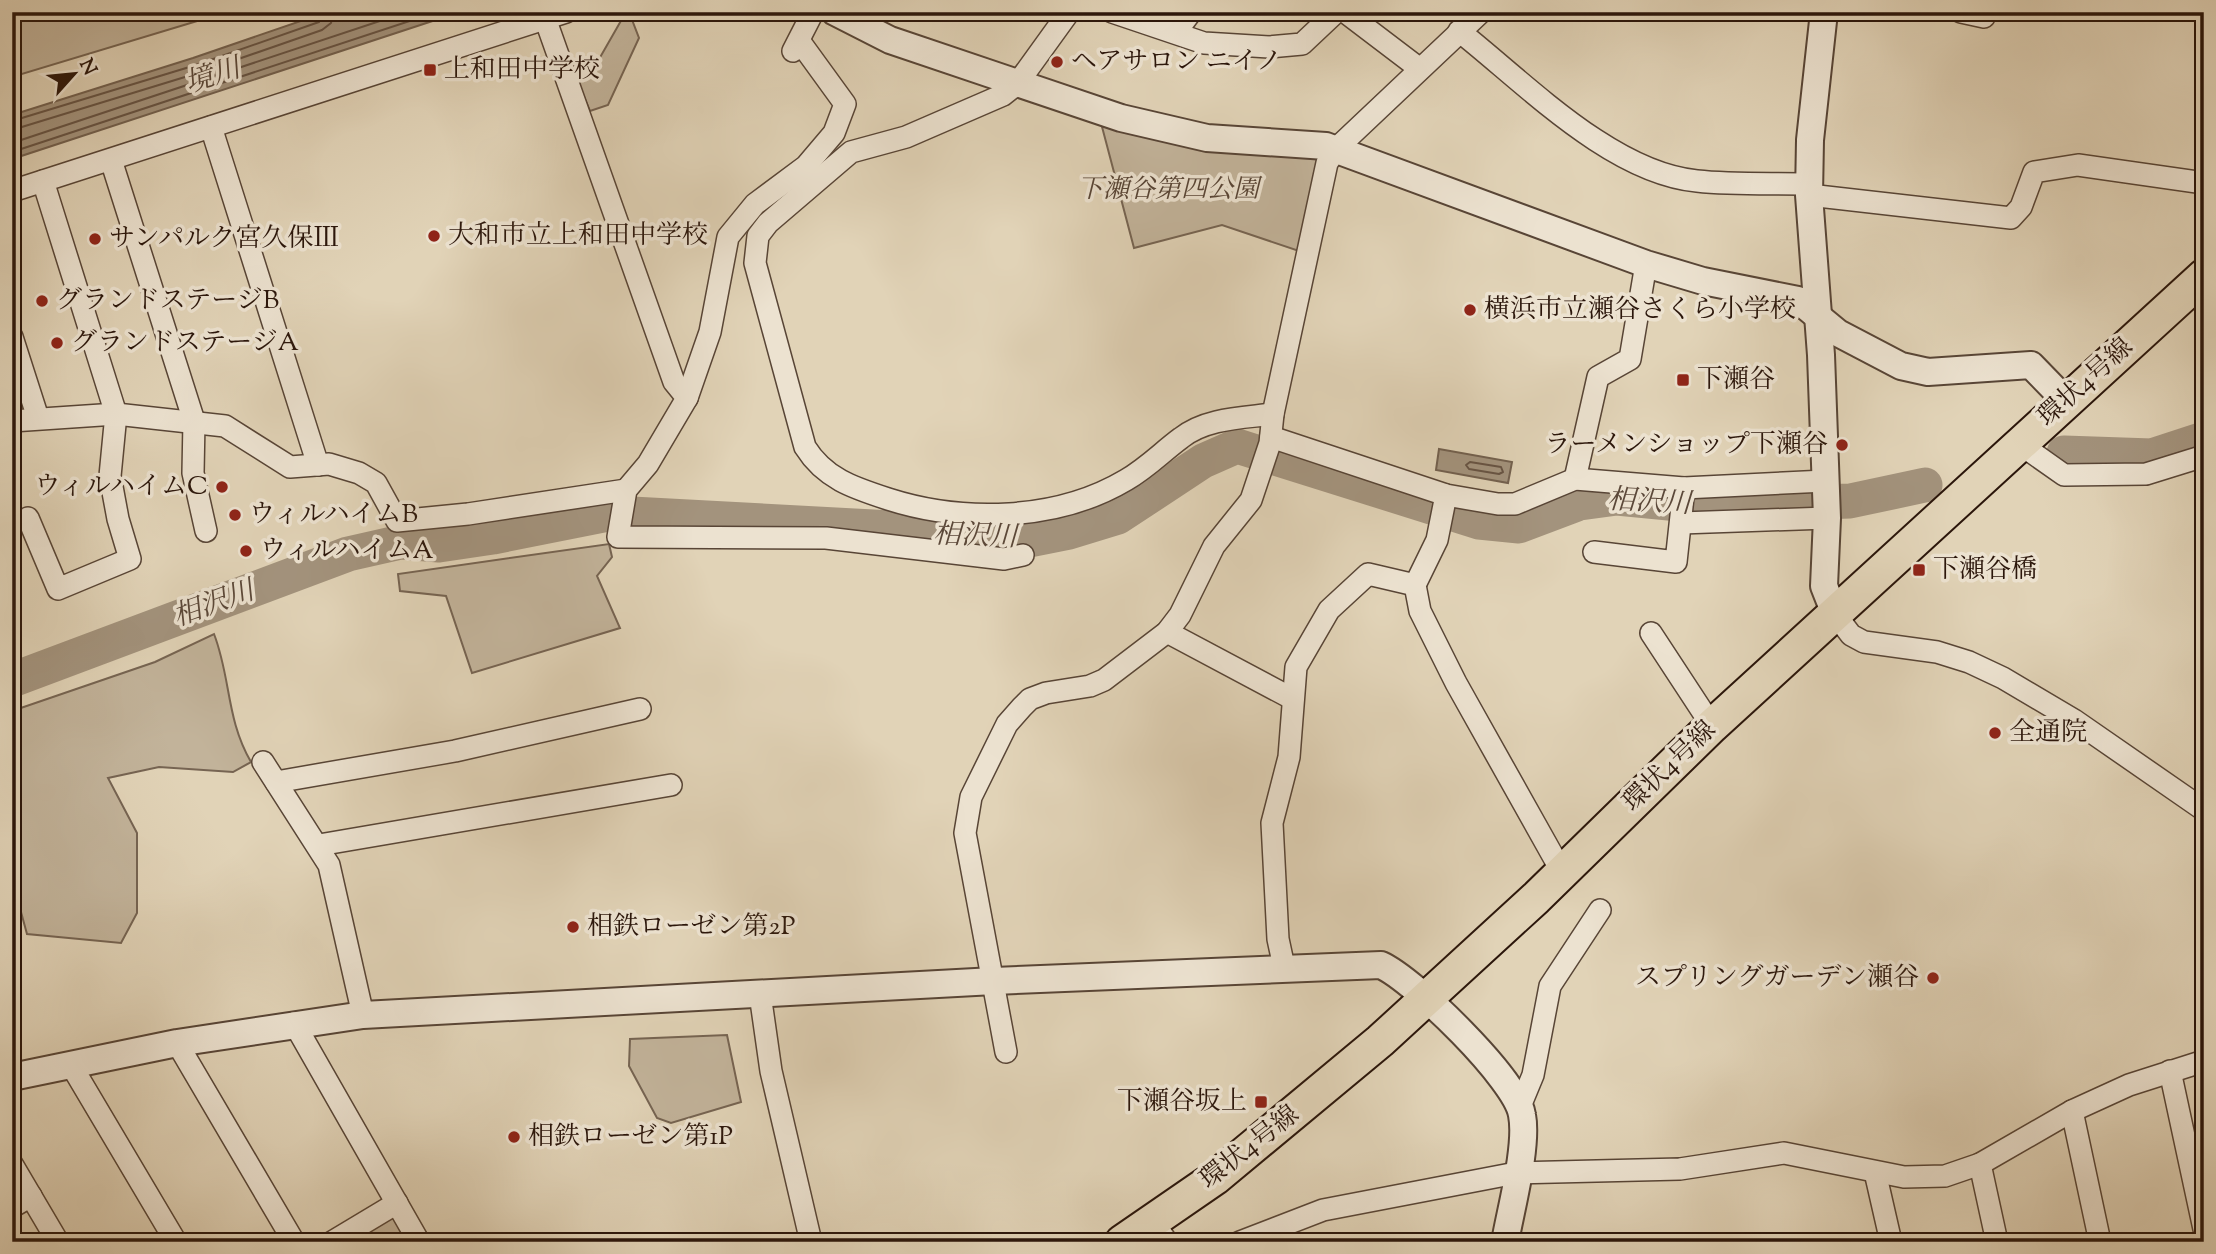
<svg xmlns="http://www.w3.org/2000/svg" width="2216" height="1254" font-family="'Sorts Mill Goudy','Noto Serif JP',serif">
<style>
.green{fill:#c2b39a;stroke:#766452;stroke-width:2}
.water{fill:#a3937d;stroke:#73614f;stroke-width:2}
.lines{fill:none;stroke-linecap:round;stroke-linejoin:round}
.shore{stroke:#675444;stroke-width:2}
.river{stroke:#a3937d;stroke-width:35}
.minor-casing{stroke:#584536;stroke-width:24}
.tertiary-casing{stroke:#584536;stroke-width:30}
.primary-casing{stroke:#2b160b;stroke-width:37}
.minor{stroke:#ece2d0;stroke-width:21}
.tertiary{stroke:#ece2d0;stroke-width:26}
.primary{stroke:#e1d3b7;stroke-width:33}
.poi-dot{fill:#8f2418;stroke:#ece2d0;stroke-width:2.5}
.labels{text-anchor:middle;dominant-baseline:central;stroke-width:7;stroke-linejoin:round;paint-order:stroke}
.poi-label{font-size:26px;fill:#2b160b;stroke:#ece2d0;text-anchor:start}
.park-label{font-size:26px;font-style:italic;fill:#584536;stroke:#ece2d0}
.street-label{font-size:26px;fill:#2b160b;stroke:#ece2d0}
.water-label{font-size:28px;font-style:italic;fill:#5b4839;stroke:#ece2d0}
</style>
<rect width="100%" height="100%" fill="#e1d3b7"/>
<filter id="stains"><feTurbulence type="fractalNoise" baseFrequency=".00286" numOctaves="4"/><feColorMatrix values="0 0 0 0 .2 0 0 0 0 .09 0 0 0 0 .02 0 0 0 .5 -.17"/></filter>
<radialGradient id="worn" r=".72"><stop offset=".6" stop-color="#630" stop-opacity="0"/><stop offset="1" stop-color="#630" stop-opacity=".3"/></radialGradient>
<g class="green">
<polygon points="17,12 227,12 12,77 12,16"/>
<polygon points="626,12 629,12 639,38 608,105 590,111 578,83 598,61"/>
<polygon points="1101,123 1324,155 1299,251 1222,225 1134,248"/>
<polygon points="609,544 612,557 597,576 620,628 472,673 446,596 400,591 398,574"/>
<path d="M214,634c17,44 12,85 37,128l-18,10 -74,-5 -51,11 29,55v80l-16,30 -94,-9 -9,-33 -6,-7v-183l143,-49z"/>
<polygon points="727,1035 741,1102 671,1123 657,1118 629,1066 630,1039"/>
<polygon points="392,1215 407,1242 348,1242"/>
</g>
<g class="water">
<polygon points="327,12 460,12 12,159 12,115 193,58"/>
<polygon points="1439,449 1512,462 1508,483 1436,470"/>
</g>
<g class="lines">
<g class="shore">
<polyline points="12,121 196,65 319,22 324,12"/>
<polyline points="12,130 198,73 322,30 331,23 333,12"/>
<polyline points="12,143 407,12"/>
<polyline points="12,152 437,12"/>
<polygon points="1470,462 1501,467 1503,472 1499,474 1469,469 1466,465"/>
</g>
<g class="river">
<polyline points="2064,453 2152,456 2204,439"/>
<polyline points="12,680 348,554 401,542 439,545 493,537 613,513 892,528 942,541 1009,544 1069,532 1118,517 1203,461 1237,446 1479,522 1519,526 1580,503 1617,498 1700,506 1850,501 1925,485"/>
</g>
<defs>
<g id="minor">
<path d="M1069,12l-52,72 -14,11 -97,42 -55,15 -83,71 -10,13 -3,27 50,184c20,32 49,41 83,52 75,24 169,22 238,-19 21,-12 36,-28 55,-42 25,-20 62,-20 92,-24"/>
<polyline points="1112,12 1204,43 1269,47 1302,44 1336,12"/>
<polyline points="1345,12 1420,69"/>
<polyline points="1961,12 1984,17"/>
<polyline points="546,21 674,382 687,398 648,464 626,490 618,537 826,538 1004,559 1023,555"/>
<path d="M1459,31c65,51 152,142 238,150 36,4 75,2 112,3"/>
<polyline points="1176,32 1191,12"/>
<polyline points="793,51 813,12"/>
<polyline points="211,127 318,465"/>
<polyline points="111,160 194,421 193,473 206,531"/>
<polyline points="12,191 566,12"/>
<polyline points="1809,195 2011,218 2021,207 2034,172 2078,165 2204,183"/>
<polyline points="12,337 38,418"/>
<polyline points="687,398 710,332 728,237 755,204 806,166 834,133 845,104 800,42"/>
<polyline points="12,421 116,414 225,426 290,467 329,464 359,473 376,483 397,521 468,514 626,490"/>
<polyline points="1271,437 1446,495 1498,504 1515,504 1575,479 1684,488 1825,481"/>
<polyline points="2020,444 2064,475 2146,474 2204,456"/>
<polyline points="1575,479 1598,377 1630,359 1646,264"/>
<polyline points="28,518 58,589 130,559 118,519 110,476 116,414 43,181"/>
<polyline points="1681,523 1827,518"/>
<polyline points="1594,552 1676,562 1684,488"/>
<polyline points="1415,585 1437,540 1446,495"/>
<polyline points="1835,614 1851,635 1864,642 1937,652 1969,662 2003,678 2074,720 2204,810"/>
<polyline points="1167,632 1293,699"/>
<polyline points="1651,633 1712,726"/>
<polyline points="263,762 329,865 363,1015"/>
<polyline points="276,782 455,751 640,709"/>
<polyline points="319,845 671,785"/>
<polyline points="1284,967 1278,939 1272,823 1289,757 1296,667 1329,610 1368,574 1415,585 1420,611 1456,683 1562,872"/>
<polyline points="760,994 771,1071 811,1242"/>
<polyline points="294,1023 419,1242"/>
<polyline points="177,1043 294,1242"/>
<polyline points="1006,1052 965,833 971,797 1007,724 1022,707 1030,699 1046,693 1090,686 1104,680 1167,632 1180,615 1214,546 1251,500 1270,443 1273,414 1327,163 1336,149 1481,12"/>
<polyline points="71,1065 176,1242"/>
<polyline points="2170,1071 2204,1229"/>
<polyline points="1521,1104 1533,1075 1550,986 1600,910"/>
<polyline points="2072,1111 2100,1242"/>
<polyline points="12,1164 58,1242"/>
<polyline points="1980,1164 1997,1242"/>
<polyline points="1875,1172 1891,1242"/>
<polyline points="12,1207 31,1196"/>
<polyline points="1153,1222 1167,1242"/>
<polyline points="332,1242 397,1203"/>
<polyline points="1240,1242 1323,1210 1516,1173 1680,1169 1784,1153 1904,1177 1945,1176 1980,1164 2072,1111 2129,1085 2204,1061"/>
</g>
<g id="tertiary">
<polyline points="835,12 890,40 1121,118 1207,138 1326,146 1646,264 1703,281 1798,300 1838,333 1901,366 1928,372 2031,365 2066,401"/>
<polyline points="1824,12 1810,140 1809,195 1821,355 1827,518 1824,586 1835,614"/>
<path d="M12,1077l165,-34 186,-28 631,-34 387,-16c33,15 136,115 141,150 6,31 -11,93 -17,127"/>
</g>
<polyline id="primary" points="1122,1242 1215,1178 1380,1041 1536,898 1712,726 2204,276"/>
</defs>
<use href="#minor" class="minor-casing"/>
<use href="#tertiary" class="tertiary-casing"/>
<use href="#primary" class="primary-casing"/>
<use href="#minor" class="minor"/>
<use href="#tertiary" class="tertiary"/>
<use href="#primary" class="primary"/>
</g>
<g class="poi-dot">
<circle cx="1057" cy="62" r="7"/>
<rect x="423" y="63" width="14" height="14" rx="3.5"/>
<circle cx="434" cy="236" r="7"/>
<circle cx="95" cy="239" r="7"/>
<circle cx="42" cy="301" r="7"/>
<circle cx="1470" cy="310" r="7"/>
<circle cx="57" cy="343" r="7"/>
<rect x="1676" y="373" width="14" height="14" rx="3.5"/>
<circle cx="1842" cy="445" r="7"/>
<circle cx="222" cy="487" r="7"/>
<circle cx="235" cy="515" r="7"/>
<circle cx="246" cy="551" r="7"/>
<rect x="1912" y="563" width="14" height="14" rx="3.5"/>
<circle cx="1995" cy="733" r="7"/>
<circle cx="573" cy="927" r="7"/>
<circle cx="1933" cy="978" r="7"/>
<rect x="1254" y="1095" width="14" height="14" rx="3.5"/>
<circle cx="514" cy="1137" r="7"/>
</g>
<g class="labels">
<g class="poi-label">
<text x="1071" y="62">ヘアサロン ニイノ</text>
<text x="444" y="70">上和田中学校</text>
<text x="448" y="236">大和市立上和田中学校</text>
<text x="109" y="239">サンパルク宮久保Ⅲ</text>
<text x="56" y="301">グランドステージB</text>
<text x="1484" y="310">横浜市立瀬谷さくら小学校</text>
<text x="71" y="343">グランドステージA</text>
<text x="1697" y="380">下瀬谷</text>
<text x="1828" y="445" text-anchor="end">ラーメンショップ下瀬谷</text>
<text x="208" y="487" text-anchor="end">ウィルハイムC</text>
<text x="249" y="515">ウィルハイムB</text>
<text x="260" y="551">ウィルハイムA</text>
<text x="1933" y="570">下瀬谷橋</text>
<text x="2009" y="733">全通院</text>
<text x="587" y="927">相鉄ローゼン第2P</text>
<text x="1919" y="978" text-anchor="end">スプリングガーデン瀬谷</text>
<text x="1247" y="1102" text-anchor="end">下瀬谷坂上</text>
<text x="528" y="1137">相鉄ローゼン第1P</text>
</g>
<g class="park-label">
<text x="1168" y="190">下瀬谷第四公園</text>
</g>
<g class="street-label">
<text transform="translate(2086 383) rotate(-42)">環状4号線</text>
<text transform="translate(1670 767) rotate(-44)">環状4号線</text>
<text transform="translate(1250 1148) rotate(-38)">環状4号線</text>
</g>
<g class="water-label">
<text transform="translate(213 77) rotate(-18)">境川</text>
<text transform="translate(1649 503) rotate(3)">相沢川</text>
<text transform="translate(975 537) rotate(2)">相沢川</text>
<text transform="translate(214 605) rotate(-20)">相沢川</text>
</g>
</g>
<rect width="2216" height="1254" fill="none" stroke="#e1d3b7" stroke-width="42"/>
<rect x="14" y="14" width="2188" height="1226" fill="none" stroke="#2b160b" stroke-width="3.5"/>
<rect x="21" y="21" width="2174" height="1212" fill="none" stroke="#2b160b" stroke-width="2"/>
<g transform="translate(74 74) rotate(63)" stroke="#ece2d0" stroke-width="5" paint-order="stroke">
<path d="M0-5L12 26L0 18L-12 26Z" fill="#2b160b"/>
<text y="-10" font-size="19" font-weight="bold" text-anchor="middle" fill="#2b160b">N</text>
</g>
<rect width="100%" height="100%" filter="url(#stains)"/>
<rect width="100%" height="100%" fill="url(#worn)"/>
</svg>
